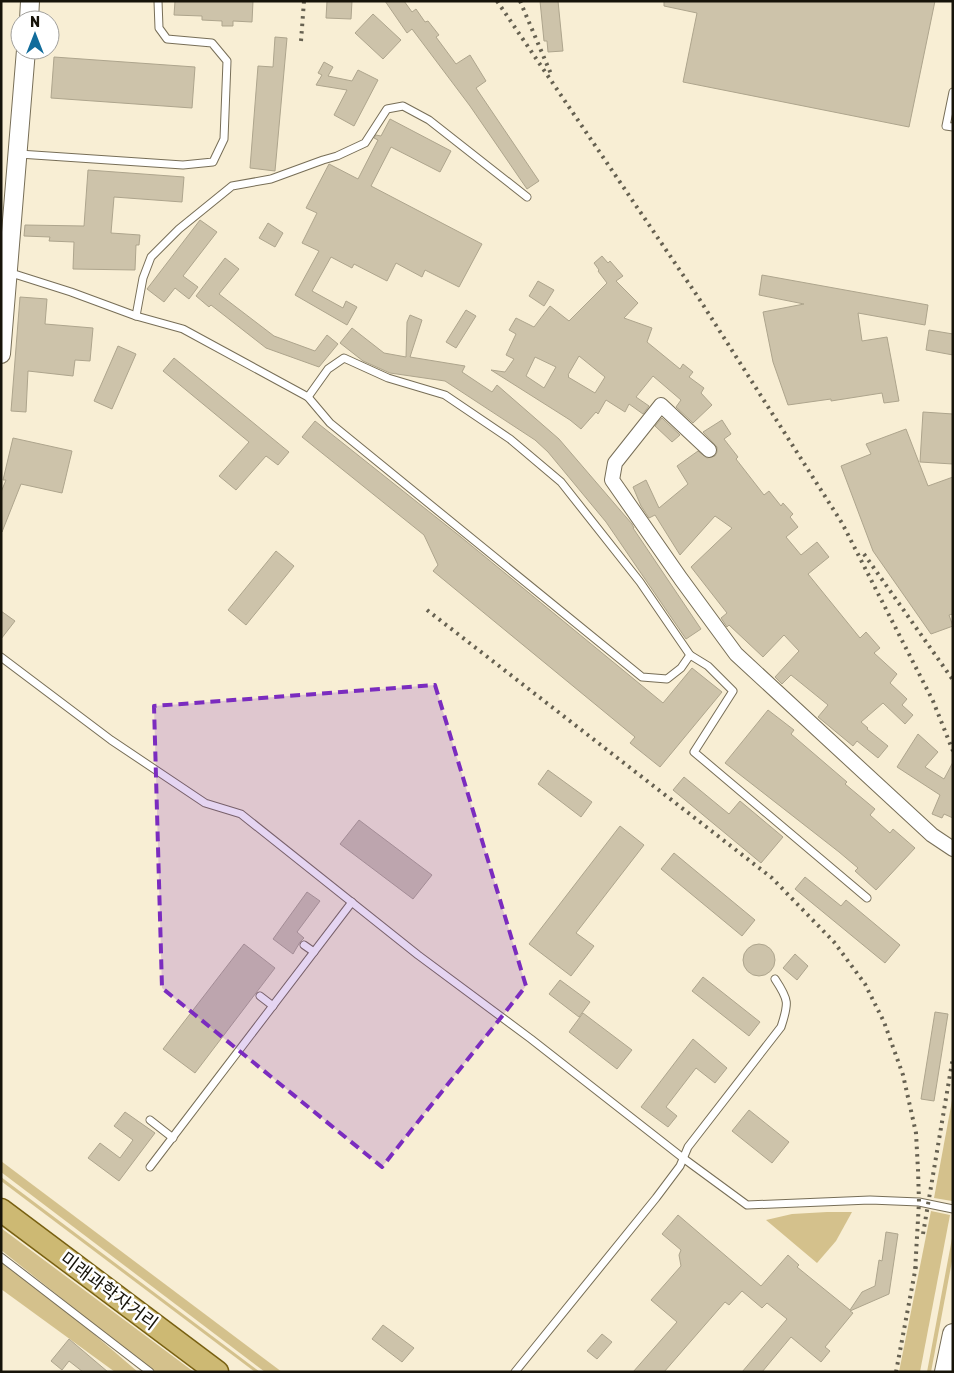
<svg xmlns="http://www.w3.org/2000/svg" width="954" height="1373" font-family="Rubik,'Noto Sans KR',sans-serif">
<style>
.green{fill:#d4c18c}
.building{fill:#cdc3aa;stroke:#aea58d;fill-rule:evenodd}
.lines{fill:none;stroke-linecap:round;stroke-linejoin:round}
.service-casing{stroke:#776e57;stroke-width:9}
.minor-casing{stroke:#776e57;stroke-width:16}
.tertiary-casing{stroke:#776e57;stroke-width:20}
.secondary-casing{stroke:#776e57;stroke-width:22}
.primary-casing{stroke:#786011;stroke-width:25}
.service{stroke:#fff;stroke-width:7}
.minor{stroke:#fff;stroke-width:14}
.tertiary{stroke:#fff;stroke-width:18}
.secondary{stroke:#fff;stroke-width:20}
.primary{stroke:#cdb973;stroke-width:22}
.rail{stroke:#666151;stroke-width:4;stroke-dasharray:2.5 5;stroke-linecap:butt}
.marked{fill:#7b2cbf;fill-opacity:0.2;stroke:#7b2cbf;stroke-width:4;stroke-dasharray:10 6;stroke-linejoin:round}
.labels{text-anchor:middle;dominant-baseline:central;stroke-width:5;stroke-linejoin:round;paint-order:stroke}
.street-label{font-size:18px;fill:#161309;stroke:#fff}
</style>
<rect width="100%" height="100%" fill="#f8eed4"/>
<g class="green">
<polygon points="953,1095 953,1197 952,1201 934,1198"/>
<polygon points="1,1161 282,1372 265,1372 1,1172"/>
<polygon points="1,1177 260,1372 255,1372 1,1181"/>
<polygon points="931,1211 950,1215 920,1372 899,1372"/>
<polygon points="827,1212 852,1212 836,1241 817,1263 766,1220 792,1214"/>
<polygon points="1,1228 194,1372 154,1372 1,1250"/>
<polygon points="953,1233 953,1256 931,1372 927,1372"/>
<polygon points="1,1262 82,1324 138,1372 115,1372 1,1289"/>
</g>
<g class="building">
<polygon points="175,1 253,1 252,22 233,21 233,26 222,26 222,21 202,20 202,16 174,15"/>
<polygon points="327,1 352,1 351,19 326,18"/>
<polygon points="385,1 404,1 412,12 416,9 425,22 428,21 439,35 436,37 456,64 470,55 486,81 476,88 539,181 527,189 470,106 412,29 407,33"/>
<polygon points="540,1 558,1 563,51 548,52 547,41 544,41"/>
<polygon points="664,1 935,1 909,127 683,82 697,13 664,6"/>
<polygon points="373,14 401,40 383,59 355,33"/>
<polygon points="275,37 287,38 275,171 250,168 258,66 273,67"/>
<polygon points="54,57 195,67 192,108 51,98"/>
<polygon points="324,62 333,67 328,76 352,81 358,70 378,80 354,126 334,115 347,90 316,85 322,75 318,73"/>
<polygon points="390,119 451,151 440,172 391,147 371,186 482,244 459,287 425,270 422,277 396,263 387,281 354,264 352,268 331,257 312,291 343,308 346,301 357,307 347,325 295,295 319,251 302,243 317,213 306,208 329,164 358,179 378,140 374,138 376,135 381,136"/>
<polygon points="88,170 184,177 182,202 114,197 111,233 140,235 139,245 136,245 135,270 73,269 74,242 49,241 50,237 24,236 25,225 84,226"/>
<polygon points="200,220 217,232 183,276 198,287 189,299 175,288 164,302 147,289"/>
<polygon points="268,223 283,233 275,247 259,238"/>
<path d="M602,256l6,7 2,-2 13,15 -7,5 22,22 -14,15 28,10 -5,14 33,27 3,-5 10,8 -4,5 15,11 -3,5 11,12 -19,18 -17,-16 5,-7 -28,-24 -17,21 13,9 -6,8 -14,-10 -4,8 -19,-12 -8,14 -2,-2 -15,17 -11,-9 -79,-50 14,2 9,-13 -8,-4 10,-21 -7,-4 7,-12 18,9 16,-21 19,15 38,-38 -9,-12 1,-1 -5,-7zM579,356l26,21 -10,16 -27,-16 1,-1 -1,-1zM535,357l21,10 -12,21 -18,-12z"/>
<polygon points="225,258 239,269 219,294 274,336 315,351 327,335 338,344 319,367 266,348 211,305 209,307 196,296"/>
<polygon points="762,275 928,305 925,325 858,313 862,341 887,337 899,401 884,403 882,393 831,401 831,399 788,405 773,362 763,312 804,304 759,295"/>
<polygon points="538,281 554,290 544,306 529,296"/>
<polygon points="20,297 47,299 45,324 93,328 90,361 75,360 73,376 28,371 26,412 11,411"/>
<polygon points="466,310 476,316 456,348 446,342"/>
<polygon points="410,315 422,320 410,357 465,366 462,372 492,392 497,385 559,439 632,524 634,528 633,528 701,629 686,639 606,522 548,452 535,440 445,381 390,373 363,361 340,343 352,328 384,353 406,357 407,322"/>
<polygon points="929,330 953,334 953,355 926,350"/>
<polygon points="118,346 136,354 112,409 94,401"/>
<polygon points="174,358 289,452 278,465 266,456 236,490 219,476 249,442 163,371"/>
<polygon points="923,412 953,414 953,464 920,462"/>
<polygon points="662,418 680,435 672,442 655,426"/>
<polygon points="722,420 731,434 724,439 738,457 736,459 764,495 769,491 781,506 783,503 793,514 790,517 798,527 786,537 801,555 817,542 829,557 808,574 860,638 866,632 880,648 874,653 897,674 890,683 907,699 902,705 913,715 905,724 883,703 861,722 868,728 867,729 888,746 878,758 857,741 853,746 818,717 828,705 791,675 782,684 775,677 799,651 784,635 763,657 729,625 727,627 721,618 727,613 691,567 732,528 715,516 680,555 655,515 649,518 641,506 633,487 646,480 659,508 688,484 677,466 698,451 707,458 715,456 717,452 717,447 703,432"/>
<polygon points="315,421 461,537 663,703 692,668 722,692 660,767 630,743 635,737 433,571 438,565 424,535 302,437"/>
<polygon points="906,429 928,486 953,477 953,614 949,615 953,626 931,634 873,551 841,466 871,454 866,444"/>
<polygon points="13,438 72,451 62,493 21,484 2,532 1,492 6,480 3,480"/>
<polygon points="276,551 294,566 246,625 228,610"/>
<polygon points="1,611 15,621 1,639"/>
<polygon points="768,710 794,730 791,734 847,782 845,784 875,809 870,815 890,833 893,829 915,848 876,890 855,871 858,868 839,852 725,763"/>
<polygon points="918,734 938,752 925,767 944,779 953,762 953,818 944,814 942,818 932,814 940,795 897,767"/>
<polygon points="548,770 592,802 581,817 538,784"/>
<polygon points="684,777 729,814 740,801 783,837 761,863 673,790"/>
<polygon points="359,820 432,875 413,899 340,844"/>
<polygon points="620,826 644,845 576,933 594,946 571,976 529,944"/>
<polygon points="674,853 755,920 742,936 661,869"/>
<polygon points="805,877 841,906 846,900 900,945 885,963 795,889"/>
<polygon points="307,892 320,901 297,932 304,938 300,942 293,954 273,939"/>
<circle cx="759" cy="960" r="16"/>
<polygon points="244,944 275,968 195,1073 163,1049"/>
<polygon points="795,954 808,966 797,980 783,968"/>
<polygon points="703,977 760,1022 749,1036 692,991"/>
<polygon points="560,980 590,1002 579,1017 549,994"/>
<polygon points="935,1012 948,1014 934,1101 921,1099"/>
<polygon points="583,1013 632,1050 617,1069 569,1032"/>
<polygon points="693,1039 727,1068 715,1083 696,1068 666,1107 677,1116 668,1127 641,1107"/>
<polygon points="749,1110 789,1142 772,1163 732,1131"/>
<polygon points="125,1112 155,1133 119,1181 88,1158 100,1143 120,1158 133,1140 114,1126"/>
<polygon points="678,1215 761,1286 788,1255 799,1265 797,1267 850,1310 862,1292 875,1286 879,1260 882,1261 886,1232 898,1234 889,1294 850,1311 853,1313 825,1347 830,1351 821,1362 791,1337 762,1372 742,1372 787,1319 767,1303 762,1308 742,1291 729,1305 725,1302 664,1372 633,1372 677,1322 651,1300 681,1266 679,1255 681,1250 662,1234"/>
<polygon points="383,1325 414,1348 402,1362 372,1339"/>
<polygon points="602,1334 612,1342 597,1359 587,1351"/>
<polygon points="69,1339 108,1372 83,1372 69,1361 62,1370 51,1361"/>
</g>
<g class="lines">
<defs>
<g id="service">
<polyline points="953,92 946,126 953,127"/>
<polyline points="19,154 183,165 213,162 224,139 227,61 212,43 167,39 159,28 158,1"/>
<polyline points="8,272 71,292 136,316 183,329 308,397 330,423 642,677 667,679 681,668 690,655 708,666 733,691 694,752 867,898"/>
<polyline points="136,316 143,278 151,257 179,229 232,186 271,179 323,160 337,156 365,143 387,109 403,106 429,120 527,197"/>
<polyline points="308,397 328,369 344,358 388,378 445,395 510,439 561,482 640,582 690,655"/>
<polyline points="1,657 111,740 205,803 241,814 418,955 531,1039 683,1158 747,1205 870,1200 919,1202 953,1209"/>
<polyline points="304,945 314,952"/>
<polyline points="260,996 273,1006"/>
<polyline points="150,1120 173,1138"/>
<polyline points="150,1167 352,902"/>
<polyline points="1,1257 150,1372"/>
<path d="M515,1372l141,-174 24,-32 8,-19 93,-120c8,-24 8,-27 -6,-48"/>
</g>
<polyline id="minor" points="709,450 661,405 615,463 612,480 681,579 736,654 932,835 953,849"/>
<g id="tertiary">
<polyline points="29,20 30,1"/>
<polyline points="1,354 26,50"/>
</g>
<polyline id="secondary" points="945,1372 953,1334"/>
<polyline id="primary" points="1,1210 217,1372"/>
</defs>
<use href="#service" class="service-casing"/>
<use href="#minor" class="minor-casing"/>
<use href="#tertiary" class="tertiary-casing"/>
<use href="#secondary" class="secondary-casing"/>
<use href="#primary" class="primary-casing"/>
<use href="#service" class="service"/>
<use href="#minor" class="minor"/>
<use href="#tertiary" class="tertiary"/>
<use href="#secondary" class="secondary"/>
<use href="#primary" class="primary"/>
<g class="rail">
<polyline points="497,1 698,297 842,523 933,701 953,751"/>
<polyline points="520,1 551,74"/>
<polyline points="301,41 304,1"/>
<polyline points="864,554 953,680"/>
<polyline points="427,610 772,878 834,942 865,984 884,1022 903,1075 916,1133 918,1170 919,1202 915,1272"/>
<polyline points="923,1234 953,1057"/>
<polyline points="896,1372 916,1266"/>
</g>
</g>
<path class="marked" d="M435,685l91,301 -144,181 -220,-179 -8,-282z"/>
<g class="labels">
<g class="street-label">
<text transform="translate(109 1291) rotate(37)">미래과학자거리</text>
</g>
</g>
<rect width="954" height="1373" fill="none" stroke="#161309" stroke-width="5"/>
<g transform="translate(35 35)"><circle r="24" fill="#ffffff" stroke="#a2a19d"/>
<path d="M0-4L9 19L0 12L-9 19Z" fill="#116c9b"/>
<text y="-8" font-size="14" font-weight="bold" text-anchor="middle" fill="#161309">N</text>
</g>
</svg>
